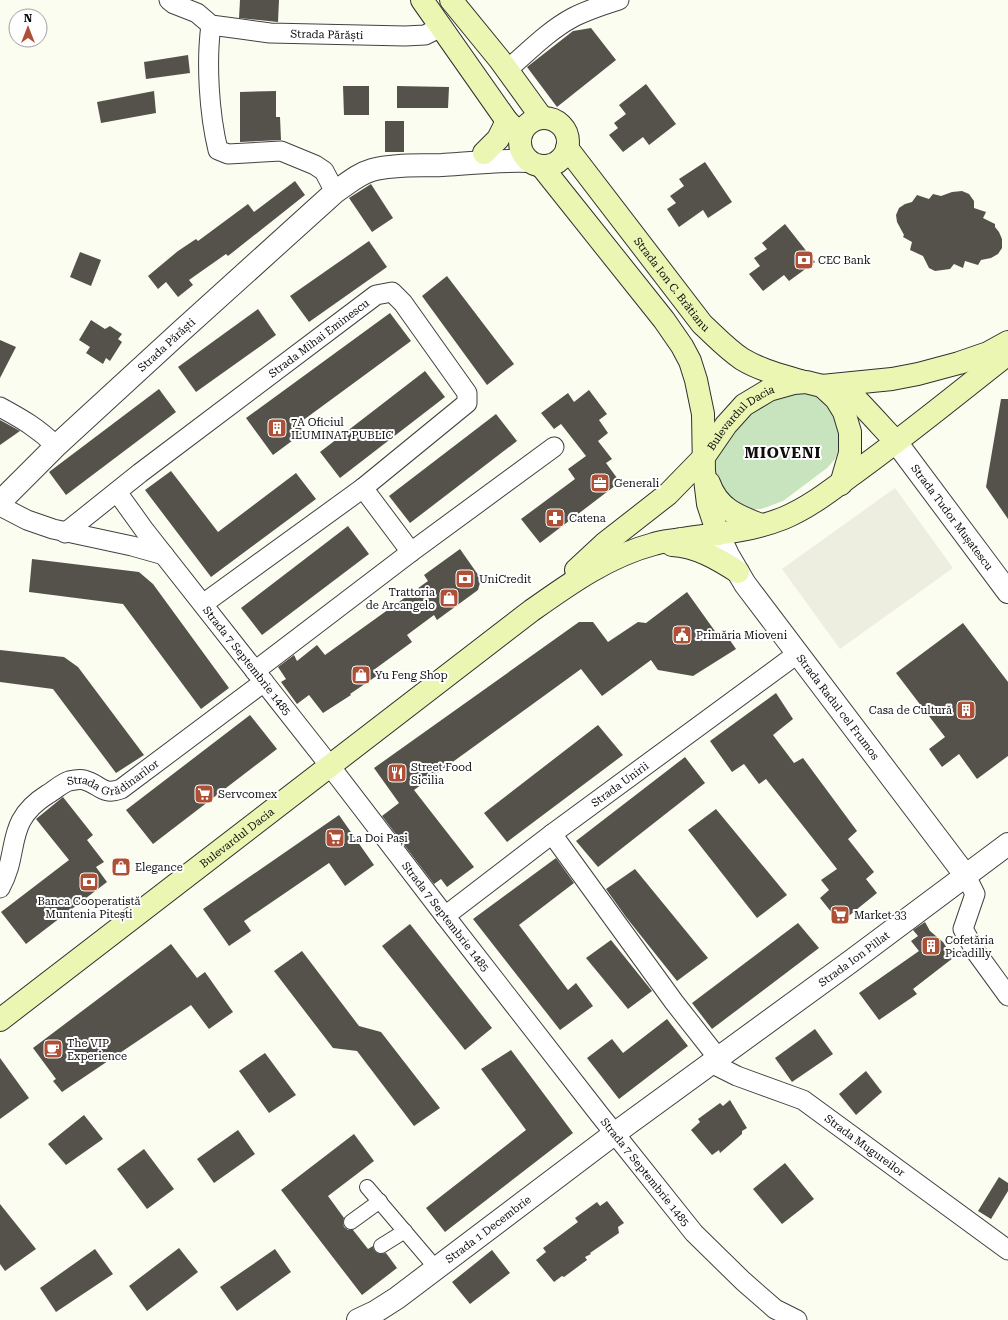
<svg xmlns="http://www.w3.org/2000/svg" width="1008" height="1320" font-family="'Roboto Serif',serif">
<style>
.green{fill:#c7e4be}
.plaza{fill:#edede0}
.building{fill:#55524c}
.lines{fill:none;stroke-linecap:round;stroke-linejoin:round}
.pedestrian-casing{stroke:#414141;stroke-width:16}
.minor-casing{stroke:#414141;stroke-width:21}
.tertiary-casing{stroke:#414141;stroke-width:24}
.secondary-casing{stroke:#303030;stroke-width:24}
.pedestrian{stroke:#fff;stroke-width:14}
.minor{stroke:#fff;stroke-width:19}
.tertiary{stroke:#fff;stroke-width:22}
.secondary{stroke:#ebf6b3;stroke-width:22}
.labels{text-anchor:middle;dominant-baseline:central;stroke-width:4;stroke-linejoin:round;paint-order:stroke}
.street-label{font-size:11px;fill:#0e0e0e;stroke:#fff}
.poi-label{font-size:11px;fill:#0e0e0e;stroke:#fff;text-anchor:start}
.district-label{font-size:15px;font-weight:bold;letter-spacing:1px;fill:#0e0e0e;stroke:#fff}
</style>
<rect width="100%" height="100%" fill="#fcfdf1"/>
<polygon class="green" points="802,391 816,395 827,402 840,423 840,447 835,459 827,468 783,501 761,509 751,509 738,504 727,497 715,477 714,458 732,428 767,400"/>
<polygon class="plaza" points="895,488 953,568 840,649 782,569"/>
<g class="building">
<polygon points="240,0 279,0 278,22 239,18"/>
<polygon points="591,28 616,60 557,107 527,67 573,31"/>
<polygon points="188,55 190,73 146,79 144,62"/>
<polygon points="646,84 676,124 649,145 643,137 623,152 609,135 618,128 614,123 626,114 619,105"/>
<polygon points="343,86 369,86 369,115 344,115"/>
<polygon points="397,86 449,87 448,108 397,108"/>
<polygon points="154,91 156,113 101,123 97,102"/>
<polygon points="276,91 276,117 280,117 281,140 240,142 240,92"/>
<rect x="385" y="121" width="19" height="31"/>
<polygon points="705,162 732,202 708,218 703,210 679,227 667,209 676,203 670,196 684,186 679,179"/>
<polygon points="295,181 305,195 228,256 226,254 189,280 193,285 178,297 166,282 158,289 148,276 178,251 196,239 198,241 248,204 254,212"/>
<polygon points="371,184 393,218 372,232 349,198"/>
<polygon points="962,191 969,194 974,201 974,208 986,212 983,218 995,224 995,227 999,232 1002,239 1002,248 998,254 991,258 981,260 978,265 965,261 963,268 954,264 950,269 935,271 929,268 923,256 910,250 912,242 903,237 904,235 897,222 896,215 899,208 905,204 912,202 917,195 929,199 933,194 941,196 952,192"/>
<polygon points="785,224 815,262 789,281 784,275 763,291 749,274 760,266 754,258 767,249 762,243"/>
<polygon points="369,241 387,267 309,322 290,296"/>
<polygon points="80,252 101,260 91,286 70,277"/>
<polygon points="447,276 514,364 487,385 422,296"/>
<polygon points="258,309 276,335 196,392 178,367"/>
<polygon points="390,313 411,341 298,424 304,432 273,455 246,418"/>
<polygon points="91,320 105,329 110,326 122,334 118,339 122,342 110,361 106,358 103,364 86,353 90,347 79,340"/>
<polygon points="0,340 16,347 0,378"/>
<polygon points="425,371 445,397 340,478 320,452"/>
<polygon points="159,389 176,412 66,495 49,472"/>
<polygon points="589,390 607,414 599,420 608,433 598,441 612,459 606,463 620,482 540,543 521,519 575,479 568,469 586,456 561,424 554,429 541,413 568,393 574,402"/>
<polygon points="1001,399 1008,399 1008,519 986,487"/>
<polygon points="496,414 517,441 410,523 389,496"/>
<polygon points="0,420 20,431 0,445"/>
<polygon points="171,471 218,532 296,473 316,499 211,577 145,490"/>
<polygon points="348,526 369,554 262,635 241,608"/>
<polygon points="460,549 481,579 478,590 437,620 434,615 407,635 412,642 375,669 378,675 350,694 351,695 323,713 309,695 297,704 281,682 286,679 278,667 294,655 297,661 317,645 325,655 428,581 424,575"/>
<polygon points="32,559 139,572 153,584 229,688 201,709 123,604 29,592"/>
<polygon points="687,592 717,634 727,636 736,649 693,676 658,670 651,660 602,696 581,669 414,790 474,867 447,887 441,879 434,884 382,816 399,803 374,768 579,622 593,622 608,642 638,622 646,623"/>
<polygon points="963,623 1008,682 1008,756 977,779 959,754 942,767 929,749 945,737 896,673"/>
<polygon points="0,650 64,657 78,667 144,755 116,773 53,689 0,682"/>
<polygon points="776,693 793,719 773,735 794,763 803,758 857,831 848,839 874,872 866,879 877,893 840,923 820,898 829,890 821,880 837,869 766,779 759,784 744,764 732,772 710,741"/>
<polygon points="250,715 277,749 153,844 126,810"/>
<polygon points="598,725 623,755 507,842 484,813"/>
<polygon points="685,757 705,783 598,867 576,841"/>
<polygon points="63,797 93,835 87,840 104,862 96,867 107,882 26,944 1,912 69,860 36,819"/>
<polygon points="716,809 787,895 757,918 688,830"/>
<polygon points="339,815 374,865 345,886 329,863 244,921 251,931 229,946 203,909"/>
<polygon points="556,858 574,883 519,925 568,990 576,983 593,1006 560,1030 473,919"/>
<polygon points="635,869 708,958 677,981 626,917 606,889"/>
<polygon points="925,922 930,931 943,942 953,958 913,989 917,994 879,1020 859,993 919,951 911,941 918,936 913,930"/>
<polygon points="798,923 819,948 712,1029 692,1003"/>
<polygon points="410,924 492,1028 465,1050 382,946"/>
<polygon points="611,940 652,991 628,1009 586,958"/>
<polygon points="171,944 197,978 205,972 233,1012 209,1029 191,1005 62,1092 53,1081 56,1079 33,1048"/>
<polygon points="302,951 359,1026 381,1032 440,1108 414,1126 357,1051 333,1048 274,971"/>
<polygon points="667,1019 688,1046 619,1099 587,1058 612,1039 623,1053"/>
<polygon points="815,1029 833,1054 792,1082 775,1058"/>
<polygon points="511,1050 573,1133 445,1232 426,1208 526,1130 481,1069"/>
<polygon points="265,1053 296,1095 269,1113 239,1071"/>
<polygon points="0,1058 29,1098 0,1119"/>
<polygon points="866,1071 882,1092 856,1115 839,1094"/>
<polygon points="730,1100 747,1128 742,1131 742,1134 720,1153 719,1150 712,1155 691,1130 700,1122 698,1119 720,1103 723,1106"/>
<polygon points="84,1115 103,1139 66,1165 48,1144"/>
<polygon points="238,1130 255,1154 214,1183 197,1159"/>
<polygon points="354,1134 374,1161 328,1196 344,1218 343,1222 344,1227 348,1230 353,1230 368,1249 373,1246 374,1250 377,1253 381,1254 386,1253 397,1268 362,1295 281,1190"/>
<polygon points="144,1149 174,1189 147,1209 117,1169"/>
<polygon points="785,1163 814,1199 782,1224 753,1189"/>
<polygon points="999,1177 1008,1183 1008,1191 991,1219 978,1211"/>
<polygon points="607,1201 624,1223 618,1227 619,1233 590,1253 591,1254 585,1257 587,1260 564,1277 562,1276 554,1282 536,1260 546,1252 543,1248 578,1222 575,1218 597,1202 600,1206"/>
<polygon points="0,1204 36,1249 5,1271 0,1264"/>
<polygon points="179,1248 198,1272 147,1311 129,1286"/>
<polygon points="95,1249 113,1274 56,1312 40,1288"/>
<polygon points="275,1249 291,1272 237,1311 220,1287"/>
<polygon points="492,1250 510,1273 470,1304 452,1282"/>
</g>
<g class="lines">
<defs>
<g id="pedestrian">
<polyline points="367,1187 436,1268"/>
<polyline points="351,1222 380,1201"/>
<polyline points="381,1246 405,1231"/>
</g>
<g id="minor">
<path id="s1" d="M169,0l5,4 23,9 14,12 30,4 29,4 135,3 20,-1 16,-8"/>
<path d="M211,25c-5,37 -2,88 7,125l10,4 53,-3 34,14 9,6 11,21"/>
<path d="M507,70c21,-18 41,-39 65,-52 15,-8 31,-13 47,-18"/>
<path d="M0,407c22,12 38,21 56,39"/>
<polyline points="363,488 411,552"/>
<path id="s2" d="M117,492l28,39 185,235 115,150 154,198 95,119 49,48 32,28 22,11"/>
<polyline points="0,506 27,520 53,529 132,546 164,555"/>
<path id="s3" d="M65,533l75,-60 236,-178 16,-3 11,11 64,90v10l-104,85 -160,116"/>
<polyline points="255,671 411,552 554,447"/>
<polyline points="552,834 674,1002 718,1058"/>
<polyline points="966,876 975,894 963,929 976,952 1008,996"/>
<path id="s4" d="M0,888c21,-37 3,-66 48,-94 7,-4 14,-11 21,-13 4,-1 12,-2 15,-1 16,4 18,16 37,9l143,-107"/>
<path id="s5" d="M445,916l107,-82 245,-180"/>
<path id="s6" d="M711,1063l26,13 66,24 205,150"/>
</g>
<g id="tertiary">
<path id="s7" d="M896,442l112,150"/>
<path id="s8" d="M0,502l56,-56 123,-113 156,-141c12,-8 23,-18 37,-22 22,-6 47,-4 70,-5 29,-2 57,-5 86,-4"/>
<path id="s9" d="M718,534l10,21 17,29 221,292"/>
<path id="s10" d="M358,1320l17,-8 22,-14 217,-164 236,-172 158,-118"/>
</g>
<g id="secondary">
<polyline points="422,0 507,121 520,134"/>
<polyline points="451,0 500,60 542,118"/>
<circle cx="544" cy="142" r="24"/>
<path id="s11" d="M567,148l135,176c13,12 25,25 40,35 18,11 39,16 59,22"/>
<polyline points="484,153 498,139 507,121"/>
<polyline points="542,167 664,320 682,346 690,361 696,380 703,414 704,471 708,504 718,534"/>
<polyline points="843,385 873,417 896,442"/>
<polyline points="822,386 836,399 844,412 850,432 850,453 841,484"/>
<path d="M709,483c9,26 29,33 52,42"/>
<path d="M672,545c24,1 46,14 66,27"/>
<path id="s12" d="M576,570l28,-26 64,-50 36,-37 22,-32 18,-20 25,-15 25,-7 12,-1 16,4 70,-7 26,-5 41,-11 29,-10 20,-11"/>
<path id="s13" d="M0,1020l531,-409c38,-27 77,-55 123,-67 9,-3 18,-3 27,-5 34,-5 71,-8 103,-21 26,-11 47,-28 69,-44 53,-38 104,-80 155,-120"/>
</g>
</defs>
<use href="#pedestrian" class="pedestrian-casing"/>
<use href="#minor" class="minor-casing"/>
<use href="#tertiary" class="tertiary-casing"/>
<use href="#secondary" class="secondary-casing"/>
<use href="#pedestrian" class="pedestrian"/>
<use href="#minor" class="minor"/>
<use href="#tertiary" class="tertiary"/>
<use href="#secondary" class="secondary"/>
</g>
<defs>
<symbol id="bank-square" viewBox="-11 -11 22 22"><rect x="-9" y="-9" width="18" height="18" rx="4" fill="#ae5036" stroke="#fff"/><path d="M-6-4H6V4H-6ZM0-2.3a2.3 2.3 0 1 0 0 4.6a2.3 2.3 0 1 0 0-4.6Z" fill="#fff"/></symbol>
<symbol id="building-square" viewBox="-11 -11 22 22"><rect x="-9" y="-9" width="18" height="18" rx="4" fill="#ae5036" stroke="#fff"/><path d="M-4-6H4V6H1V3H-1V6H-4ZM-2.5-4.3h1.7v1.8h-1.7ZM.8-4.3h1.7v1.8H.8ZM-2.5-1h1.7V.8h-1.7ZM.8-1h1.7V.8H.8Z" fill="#fff"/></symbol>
<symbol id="office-square" viewBox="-11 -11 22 22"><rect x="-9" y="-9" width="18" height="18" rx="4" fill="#ae5036" stroke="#fff"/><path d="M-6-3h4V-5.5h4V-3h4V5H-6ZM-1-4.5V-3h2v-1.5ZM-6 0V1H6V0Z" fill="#fff"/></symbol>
<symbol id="pharmacy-square" viewBox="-11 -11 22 22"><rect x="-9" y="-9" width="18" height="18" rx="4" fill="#ae5036" stroke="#fff"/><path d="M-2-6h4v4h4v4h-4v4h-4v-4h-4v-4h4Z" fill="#fff"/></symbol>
<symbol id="shop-square" viewBox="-11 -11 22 22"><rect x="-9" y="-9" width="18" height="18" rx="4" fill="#ae5036" stroke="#fff"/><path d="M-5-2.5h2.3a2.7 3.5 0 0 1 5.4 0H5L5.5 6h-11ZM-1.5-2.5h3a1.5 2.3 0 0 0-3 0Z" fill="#fff"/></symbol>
<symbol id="civic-square" viewBox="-11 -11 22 22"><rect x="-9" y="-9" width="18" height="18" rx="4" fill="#ae5036" stroke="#fff"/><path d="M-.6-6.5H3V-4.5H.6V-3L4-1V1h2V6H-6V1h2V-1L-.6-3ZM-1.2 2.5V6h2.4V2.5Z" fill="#fff"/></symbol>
<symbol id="restaurant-square" viewBox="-11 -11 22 22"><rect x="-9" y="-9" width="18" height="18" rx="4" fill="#ae5036" stroke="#fff"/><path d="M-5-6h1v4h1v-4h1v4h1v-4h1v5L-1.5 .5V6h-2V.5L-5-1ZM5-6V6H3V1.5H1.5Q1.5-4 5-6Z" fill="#fff"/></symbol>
<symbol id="supermarket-square" viewBox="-11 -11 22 22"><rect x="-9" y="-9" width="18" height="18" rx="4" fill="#ae5036" stroke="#fff"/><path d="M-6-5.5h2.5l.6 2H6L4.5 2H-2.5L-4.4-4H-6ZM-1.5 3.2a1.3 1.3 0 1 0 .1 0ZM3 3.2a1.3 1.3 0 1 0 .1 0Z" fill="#fff"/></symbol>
<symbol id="cafe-square" viewBox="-11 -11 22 22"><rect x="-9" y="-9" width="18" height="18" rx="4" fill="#ae5036" stroke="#fff"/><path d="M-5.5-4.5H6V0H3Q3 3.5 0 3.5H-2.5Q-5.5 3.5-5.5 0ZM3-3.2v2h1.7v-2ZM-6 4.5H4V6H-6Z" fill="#fff"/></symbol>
</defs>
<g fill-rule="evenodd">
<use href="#bank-square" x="793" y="249" width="22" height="22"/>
<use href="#building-square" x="266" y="417" width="22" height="22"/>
<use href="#office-square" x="589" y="472" width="22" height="22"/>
<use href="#pharmacy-square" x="544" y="507" width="22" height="22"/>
<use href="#bank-square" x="454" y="568" width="22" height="22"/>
<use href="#shop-square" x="438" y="587" width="22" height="22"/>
<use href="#civic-square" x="671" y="624" width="22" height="22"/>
<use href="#shop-square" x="350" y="664" width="22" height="22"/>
<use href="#building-square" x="955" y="699" width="22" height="22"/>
<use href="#restaurant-square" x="386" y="762" width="22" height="22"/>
<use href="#supermarket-square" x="193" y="783" width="22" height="22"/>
<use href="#supermarket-square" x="324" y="827" width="22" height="22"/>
<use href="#shop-square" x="110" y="856" width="22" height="22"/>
<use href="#bank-square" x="78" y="871" width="22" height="22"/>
<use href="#supermarket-square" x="829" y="904" width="22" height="22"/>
<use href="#building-square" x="920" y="935" width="22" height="22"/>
<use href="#cafe-square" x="42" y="1038" width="22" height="22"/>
</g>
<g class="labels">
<g class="street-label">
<text stroke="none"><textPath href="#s1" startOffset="166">Strada Părăști</textPath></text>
<text stroke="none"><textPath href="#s11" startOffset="172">Strada Ion C. Brătianu</textPath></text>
<text stroke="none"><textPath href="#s3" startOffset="320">Strada Mihai Eminescu</textPath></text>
<text stroke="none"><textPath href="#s8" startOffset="229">Strada Părăști</textPath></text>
<text stroke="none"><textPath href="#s12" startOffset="226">Bulevardul Dacia</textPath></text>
<text stroke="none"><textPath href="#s7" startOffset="94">Strada Tudor Mușatescu</textPath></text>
<text stroke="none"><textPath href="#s2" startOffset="213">Strada 7 Septembrie 1485</textPath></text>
<text stroke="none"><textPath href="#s9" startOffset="211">Strada Radul cel Frumos</textPath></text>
<text stroke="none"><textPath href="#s4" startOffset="183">Strada Grădinarilor</textPath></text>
<text stroke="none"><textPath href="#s5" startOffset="219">Strada Unirii</textPath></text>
<text stroke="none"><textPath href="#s13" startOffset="299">Bulevardul Dacia</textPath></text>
<text stroke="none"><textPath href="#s2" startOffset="537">Strada 7 Septembrie 1485</textPath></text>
<text stroke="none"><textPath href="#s10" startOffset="614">Strada Ion Pillat</textPath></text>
<text stroke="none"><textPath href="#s6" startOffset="176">Strada Mugureilor</textPath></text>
<text stroke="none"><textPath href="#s2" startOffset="861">Strada 7 Septembrie 1485</textPath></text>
<text stroke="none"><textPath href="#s10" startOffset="159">Strada 1 Decembrie</textPath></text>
</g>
<g class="poi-label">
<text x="818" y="260">CEC Bank</text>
<text x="291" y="422">7A Oficiul<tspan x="291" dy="13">ILUMINAT PUBLIC</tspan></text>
<text x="614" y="483">Generali</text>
<text x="569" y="518">Catena</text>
<text x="479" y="579">UniCredit</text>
<text x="435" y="592" text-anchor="end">Trattoria<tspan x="435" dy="13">de Arcangelo</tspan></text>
<text x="696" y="635">Primăria Mioveni</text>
<text x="375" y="675">Yu Feng Shop</text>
<text x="952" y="710" text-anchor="end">Casa de Cultură</text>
<text x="411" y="767">Street Food<tspan x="411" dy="13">Sicilia</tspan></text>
<text x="218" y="794">Servcomex</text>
<text x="349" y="838">La Doi Pași</text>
<text x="135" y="867">Elegance</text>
<text x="89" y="901" text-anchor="middle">Banca Cooperatistă<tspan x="89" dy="13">Muntenia Pitești</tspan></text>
<text x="854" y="915">Market 33</text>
<text x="945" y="940">Cofetăria<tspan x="945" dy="13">Picadilly</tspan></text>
<text x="67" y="1043">The VIP<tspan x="67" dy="13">Experience</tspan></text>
</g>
<g class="district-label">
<text x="783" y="453">MIOVENI</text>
</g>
</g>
<g transform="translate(28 28)"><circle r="19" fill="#ffffff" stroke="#9f9f9f"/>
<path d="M0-3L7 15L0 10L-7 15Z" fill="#ae5036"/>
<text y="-6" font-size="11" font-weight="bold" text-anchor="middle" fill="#0e0e0e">N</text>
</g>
</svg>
